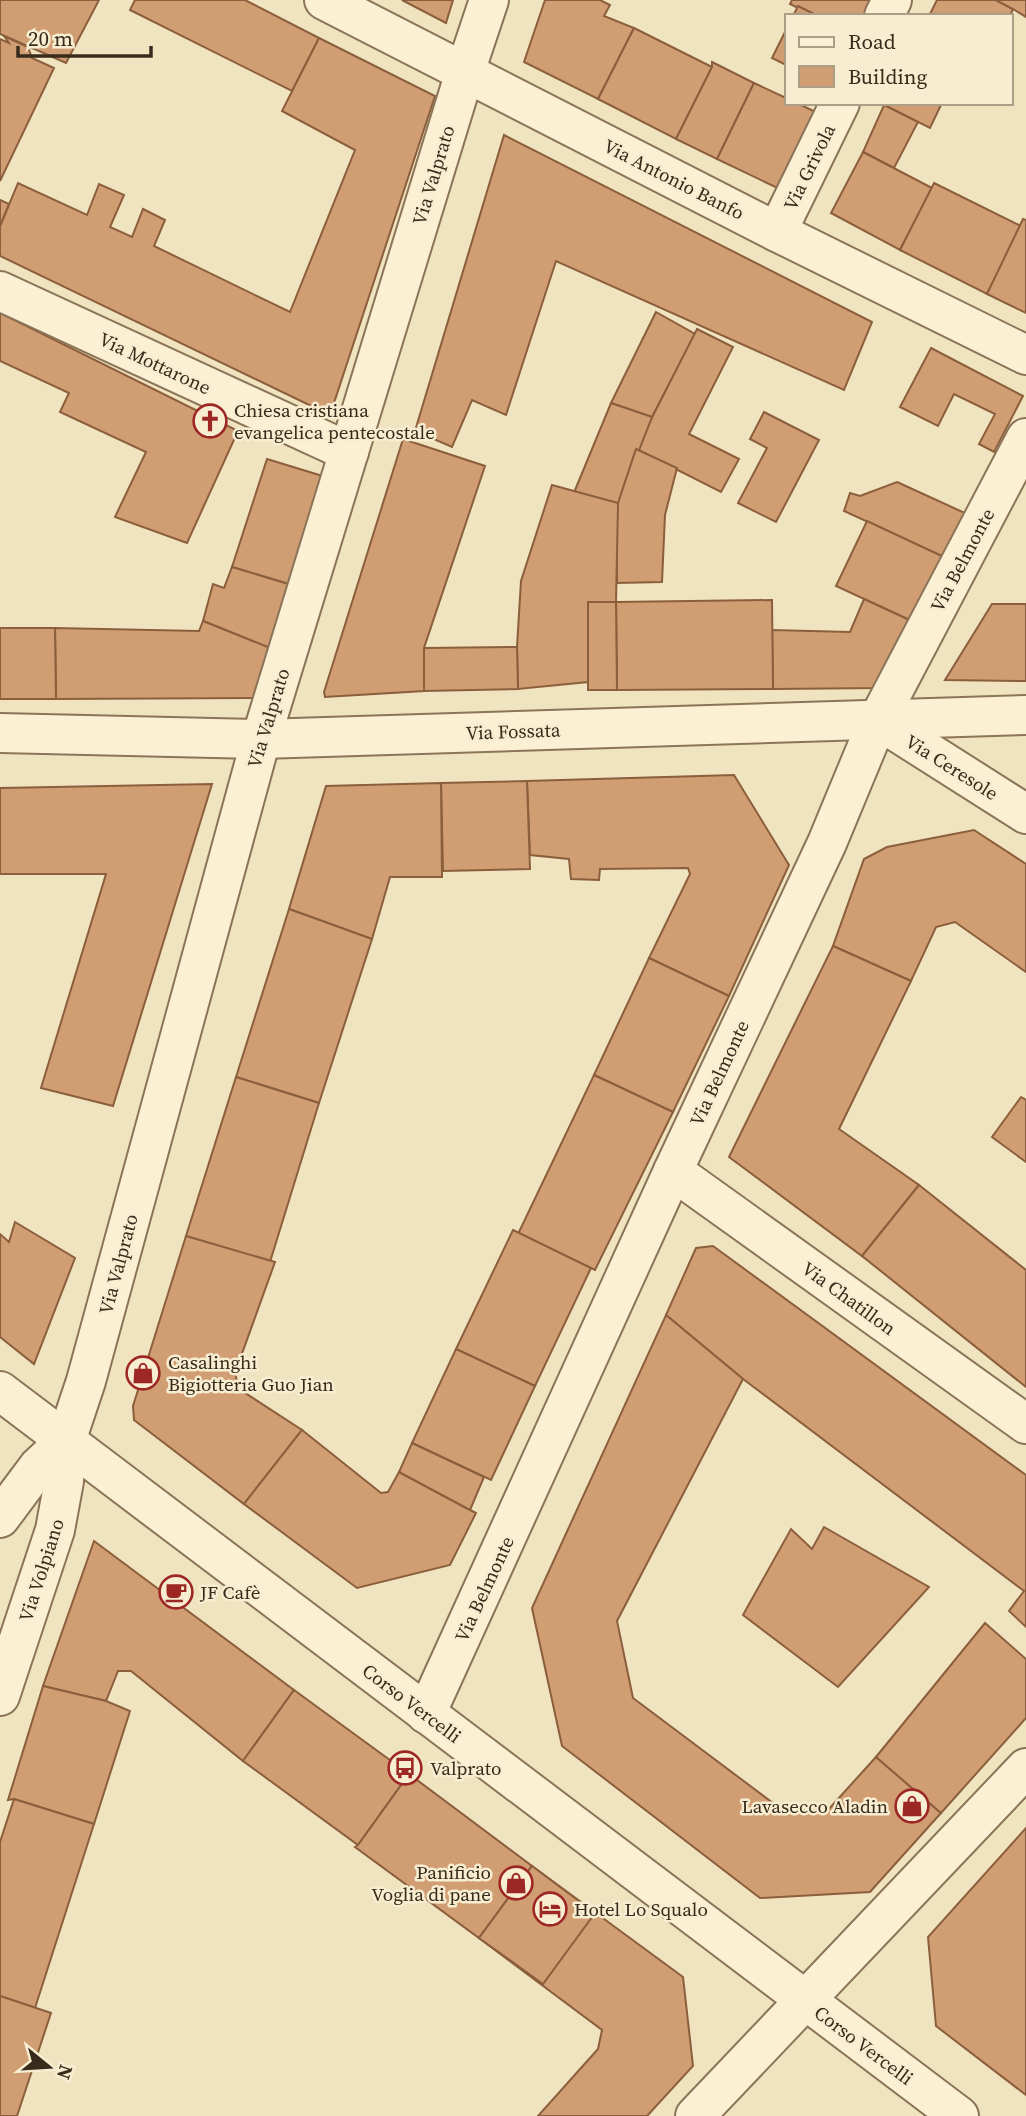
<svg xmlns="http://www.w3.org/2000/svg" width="1026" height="2116" font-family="'Source Serif 4',serif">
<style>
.building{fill:#d19e74;stroke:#8b5e3c;stroke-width:2}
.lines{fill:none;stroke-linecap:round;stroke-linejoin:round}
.minor-casing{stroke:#8b7457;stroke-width:42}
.tertiary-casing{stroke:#8b7457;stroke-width:42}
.minor{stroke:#fbf0d4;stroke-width:38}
.tertiary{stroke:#fbf0d4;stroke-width:38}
.labels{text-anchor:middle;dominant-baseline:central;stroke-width:5;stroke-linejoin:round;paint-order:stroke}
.street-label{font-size:19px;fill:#392b1c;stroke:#f7edd0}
.poi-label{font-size:19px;fill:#392b1c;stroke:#f7edd0;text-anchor:start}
</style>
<rect width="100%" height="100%" fill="#f0e4c0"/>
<g class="building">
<polygon points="0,0 99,0 66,63 0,34"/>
<polygon points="135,0 245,0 319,38 292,91 130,10"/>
<polygon points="402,0 453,0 446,23"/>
<polygon points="545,0 600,0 610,5 604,16 634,28 598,99 524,62"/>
<polygon points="792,0 885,0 877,16 814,16 790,4"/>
<polygon points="937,0 996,0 1013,9 1010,16 929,16"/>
<polygon points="996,0 1026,0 1026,17 1013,9"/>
<polygon points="798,6 818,16 793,16"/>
<polygon points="634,28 712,67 676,139 598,99"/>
<polygon points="786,30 786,65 772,58"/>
<polygon points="4,36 28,47 32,58 54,68 0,181 0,39 9,43"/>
<polygon points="319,38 435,96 330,415 0,256 0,226 18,183 87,215 99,184 124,195 110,227 132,237 143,209 165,220 154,246 290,312 355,150 282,111"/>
<polygon points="712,62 754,83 717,159 676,139 712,67"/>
<polygon points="754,83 786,98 786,103 797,103 826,117 788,193 717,159"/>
<polygon points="885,103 942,103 930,128 884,105"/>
<polygon points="884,105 918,122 894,168 863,152"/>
<polygon points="504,135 872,322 844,390 556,261 506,415 472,400 452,447 415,431"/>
<polygon points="863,152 932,188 900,250 831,213"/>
<polygon points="934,183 1021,226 987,294 900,250"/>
<polygon points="0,200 9,204 0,226"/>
<polygon points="1023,219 1026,220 1026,313 987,294"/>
<polygon points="656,312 695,334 652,417 611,403"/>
<polygon points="0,313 238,431 187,543 115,517 146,452 60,412 69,393 0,361"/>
<polygon points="697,329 733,347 689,434 739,459 721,492 636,449"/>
<polygon points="931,348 1023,396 994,452 979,444 995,414 954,394 938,426 900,407"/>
<polygon points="611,403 652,417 616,509 573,495"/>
<polygon points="764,412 819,440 776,522 738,503 767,448 750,439"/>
<polygon points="403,439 485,466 424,648 424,691 325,697 324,692"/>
<polygon points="636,449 677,468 665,515 662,582 617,583 616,509"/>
<polygon points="267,459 329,478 295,586 232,567"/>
<polygon points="897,482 967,514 946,558 844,511 850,493 860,496"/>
<polygon points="552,485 618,503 616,602 588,602 588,682 518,689 517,647 521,581"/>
<polygon points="867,521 946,558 916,623 836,586"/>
<polygon points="232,567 295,586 275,650 203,621 213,584 224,588"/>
<polygon points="864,599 916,623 883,688 773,689 772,630 850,632"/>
<polygon points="772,600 773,689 617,690 616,602"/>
<polygon points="588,602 616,602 617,690 588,690"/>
<polygon points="992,604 1026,604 1026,681 945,680"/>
<polygon points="203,621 275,650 259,698 56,699 55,628 199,631"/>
<polygon points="0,628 55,628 56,699 0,699"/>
<polygon points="517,647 518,689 424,691 424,648"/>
<polygon points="734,775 789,865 729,996 649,958 690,874 688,868 600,869 599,880 571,879 569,859 530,855 527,781"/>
<polygon points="527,781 530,869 443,871 441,783"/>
<polygon points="441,783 442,877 390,877 372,939 289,909 326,786"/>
<polygon points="212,784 113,1106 41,1088 106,874 0,874 0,788"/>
<polygon points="974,830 1026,864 1026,972 955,922 936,927 911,981 833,946 864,859 887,847"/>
<polygon points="289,909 372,939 319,1103 236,1077"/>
<polygon points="833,946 911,981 839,1129 919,1185 862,1256 729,1157"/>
<polygon points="649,958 729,996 673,1112 594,1075"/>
<polygon points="594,1075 673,1112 595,1270 518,1234"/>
<polygon points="236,1077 319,1103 270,1262 186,1236"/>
<polygon points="1021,1097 1026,1100 1026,1162 992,1137"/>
<polygon points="919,1185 1026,1270 1026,1387 862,1256"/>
<polygon points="15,1222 75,1258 34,1364 0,1337 0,1234 9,1242"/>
<polygon points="513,1230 591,1268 535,1386 456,1349"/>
<polygon points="186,1236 275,1262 235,1373 239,1389 302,1430 244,1504 134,1420 133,1406"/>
<polygon points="713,1246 1026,1475 1026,1627 1009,1611 1024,1591 743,1379 666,1315 696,1248"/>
<polygon points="666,1315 743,1379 617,1621 633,1698 781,1809 828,1810 876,1757 941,1813 870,1892 760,1898 562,1746 532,1608"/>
<polygon points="456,1349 535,1386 491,1480 412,1443"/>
<polygon points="302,1430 381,1493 388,1492 399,1472 476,1513 450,1565 357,1588 244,1504"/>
<polygon points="412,1443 484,1477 470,1510 399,1472"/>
<polygon points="824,1527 929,1587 838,1687 743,1615 791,1529 812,1549"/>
<polygon points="94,1541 294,1690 243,1761 131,1671 118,1671 106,1701 43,1686"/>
<polygon points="985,1623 1026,1659 1026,1718 941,1813 876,1757"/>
<polygon points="43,1686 106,1701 130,1711 94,1824 14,1799 8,1800"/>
<polygon points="294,1690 409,1774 358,1845 243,1761"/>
<polygon points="409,1774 532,1866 479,1938 355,1847 358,1845"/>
<polygon points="14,1799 94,1824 35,2008 0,1996 0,1842"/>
<polygon points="1026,1828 1026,2095 936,2026 928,1937"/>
<polygon points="532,1866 683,1977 693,2066 647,2116 538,2116 598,2049 602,2030 479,1938"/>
<polygon points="532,1866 595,1913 543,1984 479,1938"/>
<polygon points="0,1996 51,2013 17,2116 0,2116"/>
</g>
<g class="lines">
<defs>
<g id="minor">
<polyline points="324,0 777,232 1026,355"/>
<polyline points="884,16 892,0"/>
<polyline points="777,232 840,103"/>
<polyline points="0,291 349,452"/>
<polyline points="878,720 1026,814"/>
<polyline points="0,733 261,739 1026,715"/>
<polyline points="673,1171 1026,1424"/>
<polyline points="0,1518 38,1467 66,1441"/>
<polyline points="0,1696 55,1530 64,1481 66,1441 86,1381 261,739 465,72 489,0"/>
<polyline points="426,1714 673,1171 827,843 878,720 1026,438"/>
</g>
<g id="tertiary">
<polyline points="0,1391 959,2116"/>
<polyline points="695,2116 1026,1768"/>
</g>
</defs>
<use href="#minor" class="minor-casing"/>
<use href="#tertiary" class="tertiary-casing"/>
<use href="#minor" class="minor"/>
<use href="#tertiary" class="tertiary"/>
</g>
<defs>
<symbol id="church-ring" viewBox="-11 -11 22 22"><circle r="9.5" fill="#f7edd0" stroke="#9d2724" stroke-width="1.5"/><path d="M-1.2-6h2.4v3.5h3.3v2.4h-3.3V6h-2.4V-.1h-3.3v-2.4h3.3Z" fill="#9d2724"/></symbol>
<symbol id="shop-ring" viewBox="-11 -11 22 22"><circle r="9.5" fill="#f7edd0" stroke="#9d2724" stroke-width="1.5"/><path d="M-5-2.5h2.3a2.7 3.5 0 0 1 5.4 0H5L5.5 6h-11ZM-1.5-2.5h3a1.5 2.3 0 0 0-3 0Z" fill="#9d2724"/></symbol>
<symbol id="cafe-ring" viewBox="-11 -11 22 22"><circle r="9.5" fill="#f7edd0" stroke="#9d2724" stroke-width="1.5"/><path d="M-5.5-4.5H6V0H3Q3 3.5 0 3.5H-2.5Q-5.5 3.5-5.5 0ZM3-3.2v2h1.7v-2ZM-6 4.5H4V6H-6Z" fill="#9d2724"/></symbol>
<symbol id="bus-ring" viewBox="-11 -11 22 22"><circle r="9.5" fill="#f7edd0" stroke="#9d2724" stroke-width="1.5"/><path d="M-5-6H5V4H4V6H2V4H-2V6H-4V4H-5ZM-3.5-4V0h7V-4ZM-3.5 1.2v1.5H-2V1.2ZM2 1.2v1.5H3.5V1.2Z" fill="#9d2724"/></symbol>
<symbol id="hotel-ring" viewBox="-11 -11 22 22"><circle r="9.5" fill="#f7edd0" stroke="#9d2724" stroke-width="1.5"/><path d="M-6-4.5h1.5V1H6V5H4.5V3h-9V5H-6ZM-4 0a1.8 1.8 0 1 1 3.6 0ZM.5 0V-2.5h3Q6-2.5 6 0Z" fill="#9d2724"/></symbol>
</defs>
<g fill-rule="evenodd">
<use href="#church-ring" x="191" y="402" width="38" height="38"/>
<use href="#shop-ring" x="124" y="1354" width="38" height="38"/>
<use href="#cafe-ring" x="157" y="1573" width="38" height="38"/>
<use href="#bus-ring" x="386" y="1749" width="38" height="38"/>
<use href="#shop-ring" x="893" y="1787" width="38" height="38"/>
<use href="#shop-ring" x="497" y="1864" width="38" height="38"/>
<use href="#hotel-ring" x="531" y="1890" width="38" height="38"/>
</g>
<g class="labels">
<g class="street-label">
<text transform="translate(809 167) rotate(-64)">Via Grivola</text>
<text transform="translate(433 175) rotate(-73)">Via Valprato</text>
<text transform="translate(674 179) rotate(27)">Via Antonio Banfo</text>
<text transform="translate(155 363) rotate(25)">Via Mottarone</text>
<text transform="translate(962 560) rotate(-62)">Via Belmonte</text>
<text transform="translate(268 718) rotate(-73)">Via Valprato</text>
<text transform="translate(513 731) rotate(-2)">Via Fossata</text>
<text transform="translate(952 767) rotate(32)">Via Ceresole</text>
<text transform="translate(719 1073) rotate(-65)">Via Belmonte</text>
<text transform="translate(118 1264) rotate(-75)">Via Valprato</text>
<text transform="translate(849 1298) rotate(36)">Via Chatillon</text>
<text transform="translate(41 1570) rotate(-72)">Via Volpiano</text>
<text transform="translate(484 1589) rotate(-65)">Via Belmonte</text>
<text transform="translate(412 1703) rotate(37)">Corso Vercelli</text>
<text transform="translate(864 2045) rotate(37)">Corso Vercelli</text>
</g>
<g class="poi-label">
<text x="234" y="410">Chiesa cristiana<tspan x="234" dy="22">evangelica pentecostale</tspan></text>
<text x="168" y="1362">Casalinghi<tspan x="168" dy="22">Bigiotteria Guo Jian</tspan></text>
<text x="200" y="1592">JF Cafè</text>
<text x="430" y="1768">Valprato</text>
<text x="888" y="1806" text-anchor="end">Lavasecco Aladin</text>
<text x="491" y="1872" text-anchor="end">Panificio<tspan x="491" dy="22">Voglia di pane</tspan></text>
<text x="574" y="1909">Hotel Lo Squalo</text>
</g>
</g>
<rect x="785" y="14" width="228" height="91" fill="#f7edd0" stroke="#ab9f88" stroke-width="2"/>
<rect x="799" y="37" width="35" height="10" fill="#fbf0d4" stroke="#ab9f88" stroke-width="2"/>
<text x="848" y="49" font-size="21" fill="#392b1c">Road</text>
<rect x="799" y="66" width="35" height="21" fill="#d19e74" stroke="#ab9f88" stroke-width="2"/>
<text x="848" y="84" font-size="21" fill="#392b1c">Building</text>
<g transform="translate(49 2067) rotate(108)" stroke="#f7edd0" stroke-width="5" paint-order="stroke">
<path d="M0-5L12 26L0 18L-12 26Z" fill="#392b1c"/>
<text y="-10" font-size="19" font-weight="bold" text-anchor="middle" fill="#392b1c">N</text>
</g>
<path d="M18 46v10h133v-10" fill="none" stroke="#392b1c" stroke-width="3.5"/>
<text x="28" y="46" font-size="21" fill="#392b1c" stroke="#f7edd0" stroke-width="5" paint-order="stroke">20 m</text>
</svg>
